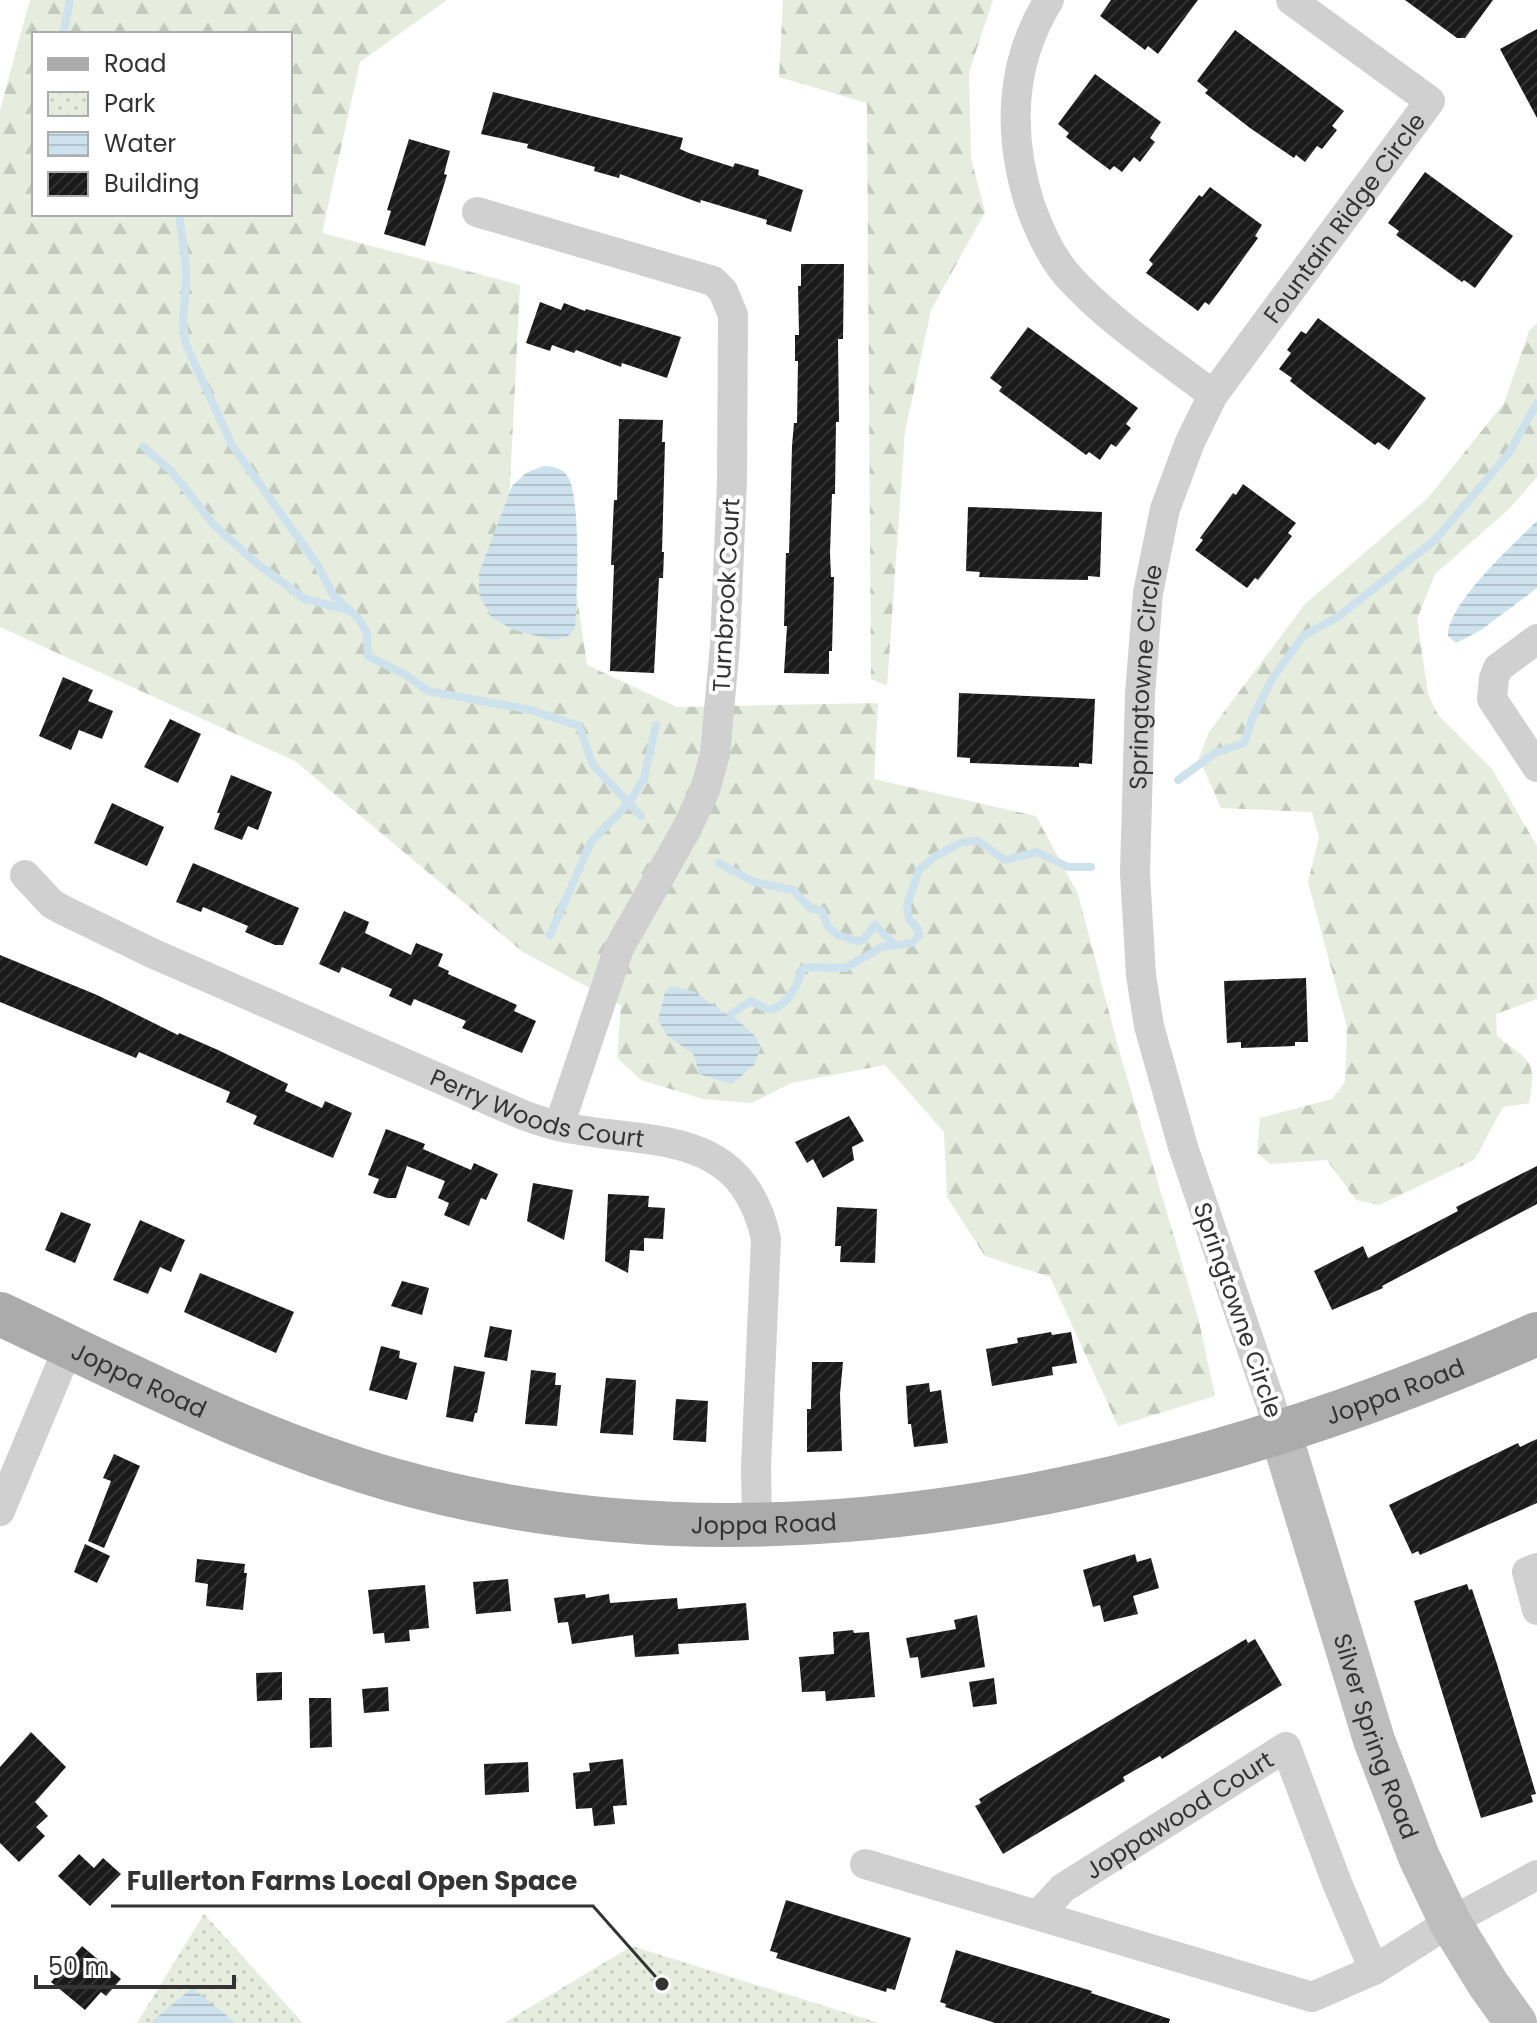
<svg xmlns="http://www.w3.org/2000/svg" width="1537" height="2023" font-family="Poppins,sans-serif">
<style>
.forest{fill:url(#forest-firs);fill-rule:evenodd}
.park{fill:url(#park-dots)}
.water{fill:url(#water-rules)}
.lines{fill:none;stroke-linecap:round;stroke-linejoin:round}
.stream{stroke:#cee2ee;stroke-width:8}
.building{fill:url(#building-hatch)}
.minor{stroke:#d0d0d0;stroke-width:30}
.secondary{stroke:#bdbdbd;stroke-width:42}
.primary{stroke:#ababab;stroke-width:44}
.labels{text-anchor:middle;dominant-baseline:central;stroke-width:8;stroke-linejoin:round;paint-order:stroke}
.street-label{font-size:24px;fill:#333;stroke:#fff}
.leader{fill:none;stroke:#333;stroke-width:3}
.callout-dot{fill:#333;stroke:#fff;stroke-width:3}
.callout-label{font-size:26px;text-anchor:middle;font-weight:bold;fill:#333;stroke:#fff;stroke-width:8;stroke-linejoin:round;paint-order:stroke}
</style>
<defs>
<pattern id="forest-firs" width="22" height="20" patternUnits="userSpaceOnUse" patternTransform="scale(2)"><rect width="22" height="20" fill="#e6ecde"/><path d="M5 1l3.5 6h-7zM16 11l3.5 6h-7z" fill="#c6cbbf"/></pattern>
<pattern id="park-dots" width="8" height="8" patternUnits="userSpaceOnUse" patternTransform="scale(2)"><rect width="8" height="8" fill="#e6ecde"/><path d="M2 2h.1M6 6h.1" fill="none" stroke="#c6cbbf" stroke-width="1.8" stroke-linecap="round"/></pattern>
<pattern id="water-rules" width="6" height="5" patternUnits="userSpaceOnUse" patternTransform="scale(2)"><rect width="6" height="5" fill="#cee2ee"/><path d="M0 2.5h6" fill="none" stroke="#b1c2cd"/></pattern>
<pattern id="building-hatch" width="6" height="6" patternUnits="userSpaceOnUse" patternTransform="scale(2)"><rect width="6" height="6" fill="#1a1a1a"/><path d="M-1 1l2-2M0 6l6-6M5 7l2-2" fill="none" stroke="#333"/></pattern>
</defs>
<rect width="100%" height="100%" fill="#fff"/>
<g class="forest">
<path d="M30,0h417l-87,62 -38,171 198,52 -13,259 47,11 23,42 10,68 90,42 201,-4 -4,76 162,37 42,78 42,160 79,267 16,75 -97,30 -68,-149 -65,-21 -38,-59 -3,-65 -59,-67 -94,18 -39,20 -49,-4 -62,-19 -24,-22 4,-53 -98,-53 -228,-191 -295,-134v-517zM34,34h256v180h-256z"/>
<polygon points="783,0 993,0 969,72 971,158 985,212 931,310 905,432 887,686 871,679 867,103 779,77"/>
<path d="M1537,323v154l-28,32 -74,65 -18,45 11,75 10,21 54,54 45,77v153l-41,15 1,22c33,26 40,23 32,67l-26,4 -29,53 -95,45 -23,-5 -29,-40 -57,4 -13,-11 3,-35 72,-19 13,-17 2,-55 -39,-145 11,-44 -7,-26 -91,-4 -22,-50 10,-26 96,-128 122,-105 77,-96 25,-72z"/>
</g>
<g class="park">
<polygon points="204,1914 303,2023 137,2023"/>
<polygon points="632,1946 879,2023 504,2023"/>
</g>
<g class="water">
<path d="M543,466c10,0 21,2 26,13 12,24 8,119 6,150l-8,8 -14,3 -39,-10 -23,-13 -12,-23v-21l33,-87 14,-13z"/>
<path d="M1537,521v67l-56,42 -25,13 -8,-7c-1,-32 66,-92 89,-115z"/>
<polygon points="671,986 695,992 721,1011 731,1014 757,1038 760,1049 755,1064 732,1084 699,1074 694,1055 667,1035 658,1020 665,992"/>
<polygon points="192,1988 236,2023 150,2023"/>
</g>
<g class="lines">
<g class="stream">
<polyline points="63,34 70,0"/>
<path d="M179,214c2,19 6,38 7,57 1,26 -7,50 1,76l45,98 85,119 16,31 26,24 8,14 1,23 38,19 22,16 103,19 48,16 14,39 48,51"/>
<polyline points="144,447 172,472 214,525 255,562 305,599 348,610"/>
<polyline points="1178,780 1215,753 1244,743 1252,719 1272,679 1303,636 1339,616 1435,540 1509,453 1537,403"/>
<polyline points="719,863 754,882 793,890 810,908 822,911 828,927 838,935 857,941 863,940 875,925 894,944"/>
<polyline points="550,935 591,842 629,803 644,778 656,725"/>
<path d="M731,1014l20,-13 18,9c19,-4 28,-23 33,-40l5,-3 38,1 37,-21 30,-4 7,-7 -1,-7 -9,-10 -2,-14 12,-35 15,-13 28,-15 16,-1 27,19 32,-8 31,15h23"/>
</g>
</g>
<g class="building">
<polygon points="1111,0 1198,0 1158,54 1148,46 1145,50 1100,16"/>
<polygon points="1405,0 1493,0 1465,38 1457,38"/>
<polygon points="1537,29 1537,118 1500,49"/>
<polygon points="1235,30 1344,111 1332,126 1337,130 1322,149 1317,146 1305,162 1296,155 1294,158 1250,128 1205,93 1208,90 1197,81"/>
<polygon points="1095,74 1161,122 1150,138 1155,142 1140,162 1134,157 1122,172 1114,166 1110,170 1095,159 1066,137 1069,133 1058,124"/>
<polygon points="493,92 683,138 680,149 689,153 733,167 735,163 759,170 758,175 803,190 791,232 766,224 767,220 701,200 700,203 620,174 619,178 594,171 595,167 527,148 528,144 481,134"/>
<polygon points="409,139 450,151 444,174 447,175 425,246 384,234 391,211 387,210"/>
<polygon points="1425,172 1513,236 1475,288 1464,280 1462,282 1396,235 1399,231 1388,223"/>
<polygon points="1210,187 1262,225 1255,236 1258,238 1221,289 1209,305 1205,302 1198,311 1146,273 1153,264 1149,260 1199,195 1202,197"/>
<polygon points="801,264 844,264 843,339 838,339 839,422 836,422 835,494 832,494 830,553 831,577 834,577 832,651 829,651 829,674 784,673 787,626 784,626 786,553 789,553 792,446 794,423 797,423 798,361 795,361 795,335 799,335 798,286 801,286"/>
<polygon points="540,302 561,310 564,303 585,311 586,309 681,337 667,378 622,363 621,367 576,350 574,353 552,345 550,351 526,343"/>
<polygon points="1318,318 1426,398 1389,450 1378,442 1375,445 1309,396 1290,381 1292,378 1279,369 1291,353 1287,350 1301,331 1306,334"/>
<polygon points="1028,327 1138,408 1126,424 1131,428 1116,447 1111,444 1100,460 1089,452 1086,455 999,391 1002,387 990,378"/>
<polygon points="619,419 663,420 662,442 665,442 662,552 664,552 663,578 659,578 654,673 610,671 614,565 611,565 614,500 617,500"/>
<polygon points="1243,484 1296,523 1288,533 1292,536 1258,580 1255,578 1247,588 1195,550 1203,540 1200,538 1233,493 1236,495"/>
<polygon points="968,507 1102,512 1100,577 1088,576 1088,580 1032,579 979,577 980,572 966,571"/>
<polygon points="63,677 93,690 88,701 113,711 102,739 79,730 71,750 39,736"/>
<polygon points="959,693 1095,699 1092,764 1079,763 1079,767 970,763 970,758 957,757"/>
<polygon points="170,719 201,734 178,783 144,767"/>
<polygon points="231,775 272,792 258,830 248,826 242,840 214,829 220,813 217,813"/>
<polygon points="112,803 164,827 147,866 94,843"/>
<polygon points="193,863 299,908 283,945 275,945 245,932 248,926 203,907 201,912 176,902"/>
<polygon points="344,911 369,922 365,933 411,955 416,943 443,954 438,966 449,971 448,974 517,1005 514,1011 536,1021 522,1053 462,1028 466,1021 414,999 411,1006 389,996 392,989 342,967 339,973 319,964"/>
<polygon points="0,955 97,995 178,1035 179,1033 218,1050 288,1084 285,1091 322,1108 325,1101 352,1113 333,1158 253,1124 257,1116 226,1102 230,1092 139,1052 136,1058 0,1002"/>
<polygon points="1306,978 1308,1042 1295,1042 1295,1046 1241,1048 1241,1042 1227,1043 1224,981"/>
<polygon points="849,1116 864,1141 852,1147 854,1160 823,1178 813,1159 807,1163 795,1142"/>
<polygon points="386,1129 425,1144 423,1149 471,1170 474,1163 498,1174 486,1200 481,1198 469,1226 444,1215 449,1203 438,1198 445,1181 407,1166 396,1198 387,1198 373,1193 379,1179 368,1175"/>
<polygon points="1537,1166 1537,1204 1382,1286 1383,1288 1332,1310 1314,1271 1363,1246 1368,1258 1458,1211 1456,1207"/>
<polygon points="533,1183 573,1190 564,1240 527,1221"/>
<polygon points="608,1194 649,1196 648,1207 665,1208 663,1239 644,1238 644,1251 630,1250 628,1273 605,1261"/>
<polygon points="837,1207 877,1209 875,1263 840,1262 841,1246 835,1246"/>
<polygon points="61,1212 91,1224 75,1263 45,1250"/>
<polygon points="140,1220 185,1240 171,1272 160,1267 148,1294 113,1280"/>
<polygon points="200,1273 294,1312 276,1353 184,1312"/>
<polygon points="402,1281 429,1288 422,1315 391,1306"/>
<polygon points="490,1326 512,1330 507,1361 484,1357"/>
<polygon points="1051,1332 1052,1335 1071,1332 1077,1363 1052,1367 1053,1375 992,1386 986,1349 1018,1343 1017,1338"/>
<polygon points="381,1346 400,1351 399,1358 417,1363 407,1400 369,1390"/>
<polygon points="812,1362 843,1362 840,1394 842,1451 807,1452 807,1409 811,1409"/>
<polygon points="454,1366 485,1372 477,1413 475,1413 473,1422 446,1417"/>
<polygon points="531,1370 556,1373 555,1385 561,1385 557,1426 525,1424"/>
<polygon points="606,1378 636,1380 633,1435 600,1433"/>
<polygon points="929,1383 930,1392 941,1390 948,1443 914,1447 911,1424 908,1424 906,1386"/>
<polygon points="676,1399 708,1401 706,1442 673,1440"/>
<polygon points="1537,1439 1537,1503 1420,1555 1418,1551 1412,1554 1389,1505 1518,1443 1520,1447"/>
<polygon points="114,1454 140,1466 104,1548 88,1541 111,1481 103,1478"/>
<polygon points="85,1544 110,1556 97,1583 74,1572"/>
<polygon points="1135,1554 1137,1562 1151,1558 1159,1588 1133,1596 1138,1614 1104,1622 1100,1605 1093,1607 1083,1570"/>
<polygon points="197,1559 245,1564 244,1573 247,1573 243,1610 206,1606 208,1584 195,1582"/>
<polygon points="508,1579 511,1611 476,1614 473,1582"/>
<polygon points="1467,1584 1469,1590 1472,1589 1497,1664 1536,1794 1531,1795 1533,1802 1481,1818 1414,1601"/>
<polygon points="425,1585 429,1628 409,1630 410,1641 385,1643 384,1633 373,1634 368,1590"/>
<polygon points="585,1594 586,1598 609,1594 610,1603 677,1598 678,1609 746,1603 749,1640 678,1644 679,1654 635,1657 633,1635 572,1644 568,1622 558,1623 554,1598"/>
<polygon points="977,1615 985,1667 921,1678 918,1657 910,1658 906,1638 956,1629 954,1620"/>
<polygon points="853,1630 854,1633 869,1632 875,1697 826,1701 825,1691 802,1692 799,1657 834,1654 833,1632"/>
<polygon points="1246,1639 1248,1643 1255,1639 1282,1685 1162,1759 1160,1756 1123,1777 1125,1781 1003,1854 975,1806 981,1803 979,1799"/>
<polygon points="282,1672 282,1700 257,1701 256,1673"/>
<polygon points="994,1678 997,1704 973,1707 969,1682"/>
<polygon points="388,1687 389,1711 364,1713 362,1689"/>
<polygon points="309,1698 331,1698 332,1747 310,1748"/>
<polygon points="31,1732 66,1767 35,1802 48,1816 36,1827 45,1836 19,1862 0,1843 0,1767"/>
<polygon points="623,1759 627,1805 613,1806 615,1824 594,1826 592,1808 576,1809 573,1773 590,1771 589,1763"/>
<polygon points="528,1762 529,1792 485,1795 484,1764"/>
<polygon points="79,1854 94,1868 103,1858 121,1874 90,1906 58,1876"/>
<polygon points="786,1900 911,1938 895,1990 887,1988 886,1992 776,1958 778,1953 770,1951"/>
<polygon points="82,1946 121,1979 106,1996 101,1992 85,2010 51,1982"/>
<polygon points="956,1950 1092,1991 1091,1993 1170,2019 1169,2023 995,2023 945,2007 946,2004 940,2002"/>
</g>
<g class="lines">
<g class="minor">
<path d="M1049,0c-40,64 -41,136 -19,205 9,25 20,50 37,70 42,47 97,82 146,120"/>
<polyline points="477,212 713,281 723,291 733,315 732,481 725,645 715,754 705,790 686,830 619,948 559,1126"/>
<polyline points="1537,639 1498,668 1494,678 1492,699 1537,767"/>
<path id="s1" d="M25,875l27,29 13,7 89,43 369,161c11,4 23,8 35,11 87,20 183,-2 208,113l-10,228 1,57"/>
<path id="s2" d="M1280,1431l-97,-284 -34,-121 -8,-51 -6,-102 5,-179 8,-101 17,-84 25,-67 23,-47 217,-294 -139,-101"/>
<polyline points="0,1511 69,1346"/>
<polyline points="1537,1568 1527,1572 1537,1610"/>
<polyline points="865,1864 1312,1997 1374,1970 1450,1922 1537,1875"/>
<path id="s3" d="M1038,1915l25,-27 223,-141 51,136 37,87"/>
</g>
<path class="secondary" id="s4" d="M1280,1431l94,309 45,117 31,65 38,62 28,39"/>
<path class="primary" id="s5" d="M0,1314c128,60 256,127 393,166 376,107 795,8 1144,-146"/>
</g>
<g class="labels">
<g class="street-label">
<text stroke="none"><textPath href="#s2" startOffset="1290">Fountain Ridge Circle</textPath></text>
<text transform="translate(726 595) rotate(-87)">Turnbrook Court</text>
<text stroke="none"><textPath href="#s2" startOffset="776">Springtowne Circle</textPath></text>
<text stroke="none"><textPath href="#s1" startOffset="568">Perry Woods Court</textPath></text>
<text transform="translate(1238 1310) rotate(71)">Springtowne Circle</text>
<text stroke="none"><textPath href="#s5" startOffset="154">Joppa Road</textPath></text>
<text stroke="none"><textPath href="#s5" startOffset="1450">Joppa Road</textPath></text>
<text stroke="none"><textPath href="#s5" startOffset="802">Joppa Road</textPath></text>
<text stroke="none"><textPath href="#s4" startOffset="320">Silver Spring Road</textPath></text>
<text stroke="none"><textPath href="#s3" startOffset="174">Joppawood Court</textPath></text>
</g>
</g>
<path class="leader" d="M662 1984L593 1906H111"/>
<circle class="callout-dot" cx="662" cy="1984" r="8"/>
<g class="callout-label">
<text x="352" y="1890">Fullerton Farms Local Open Space</text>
</g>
<rect x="32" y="32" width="260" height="184" fill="#ffffff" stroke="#adadad" stroke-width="2"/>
<rect x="48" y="58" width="40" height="12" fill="#ababab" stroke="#adadad" stroke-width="2"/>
<text x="104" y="72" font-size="24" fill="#333333">Road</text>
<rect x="48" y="92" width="40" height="24" fill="url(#park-dots)" stroke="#adadad" stroke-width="2"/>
<text x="104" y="112" font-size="24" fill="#333333">Park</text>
<rect x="48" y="132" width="40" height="24" fill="url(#water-rules)" stroke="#adadad" stroke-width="2"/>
<text x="104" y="152" font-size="24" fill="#333333">Water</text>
<rect x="48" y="172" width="40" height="24" fill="url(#building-hatch)" stroke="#adadad" stroke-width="2"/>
<text x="104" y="192" font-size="24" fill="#333333">Building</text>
<path d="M36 1975v12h198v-12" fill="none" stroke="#333333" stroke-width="4"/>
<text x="48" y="1975" font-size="24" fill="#333333" stroke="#ffffff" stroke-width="6" paint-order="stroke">50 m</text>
</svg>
